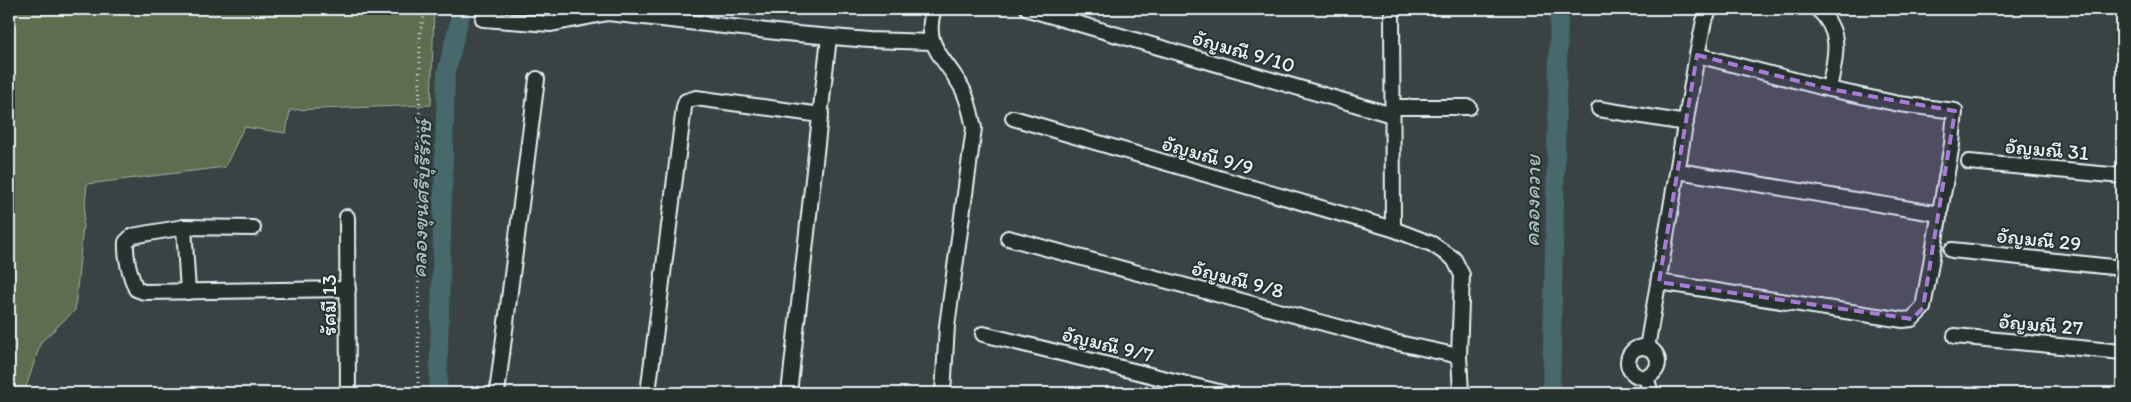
<svg xmlns="http://www.w3.org/2000/svg" width="2131" height="402" font-family="Itim,'Playpen Sans Thai',sans-serif">
<style>
.green{fill:#5d6d4f;stroke:#a2afa4}
.lines{fill:none;stroke-linecap:round;stroke-linejoin:round}
.canal{stroke:#46696c;stroke-width:18}
.minor-casing{stroke:#e8f1f8;stroke-width:18}
.path{stroke:#e8f1f8;stroke-width:3;stroke-dasharray:1 4;stroke-linecap:butt}
.minor{stroke:#26332d;stroke-width:14}
.marked{fill:#a77bd6;fill-opacity:0.2;stroke:#a77bd6;stroke-width:4;stroke-dasharray:10 6;stroke-linejoin:round}
.labels{text-anchor:middle;dominant-baseline:central;stroke-width:4;stroke-linejoin:round;paint-order:stroke}
.street-label{font-size:21px;fill:#e8f1f8;stroke:#26332d}
.water-label{font-size:22px;font-style:italic;fill:#a7bbc0;stroke:#26332d}
</style>
<rect width="100%" height="100%" fill="#394343"/>
<filter id="ink" filterUnits="userSpaceOnUse"><feTurbulence type="fractalNoise" baseFrequency=".02" numOctaves="2"/><feDisplacementMap in="SourceGraphic" scale="10" xChannelSelector="R" yChannelSelector="G"/><feConvolveMatrix kernelMatrix="1 2 1 2 8 2 1 2 1" color-interpolation-filters="sRGB"/></filter>
<g filter="url(#ink)">
<polygon class="green" points="9,9 434,9 431,105 290,110 286,133 244,127 225,167 87,184 75,310 41,342 24,393 9,393"/>
<g class="lines">
<g class="canal">
<polyline points="438,393 446,74 462,9"/>
<polyline points="1551,393 1559,9"/>
</g>
<defs>
<g id="minor">
<path d="M934,9c-13,38 14,51 29,81 6,12 8,25 11,38l-27,198 -4,67"/>
<polyline points="1028,9 1392,115"/>
<polyline points="1392,9 1393,229 1432,244 1454,259 1462,275 1459,356 1461,393"/>
<path d="M1818,9c26,26 17,47 11,80"/>
<polyline points="483,19 551,24 608,13 785,33 869,40 932,42"/>
<polyline points="1393,107 1469,107"/>
<polyline points="1599,109 1686,123"/>
<polyline points="1013,118 1393,229"/>
<polyline points="1969,162 2122,176"/>
<polyline points="1678,171 1940,214"/>
<polyline points="347,217 348,393"/>
<polyline points="184,227 188,292"/>
<path d="M253,228l-69,-1 -52,9 -6,6c-1,14 4,34 10,47l8,3 204,-3"/>
<polyline points="1008,238 1394,342 1459,356"/>
<polyline points="1952,250 2122,268"/>
<polyline points="1659,282 1903,320 1912,319 1923,308 1952,144 1955,111 1899,104 1829,89 1697,55"/>
<polyline points="983,334 1223,393"/>
<polyline points="1955,336 2122,352"/>
<circle cx="1643" cy="362" r="15"/>
<polyline points="1647,348 1697,55 1704,21 1710,9"/>
<polyline points="1646,377 1651,393"/>
<polyline points="497,393 537,79"/>
<polyline points="648,393 684,107 686,101 696,98 821,115"/>
<polyline points="789,393 829,37"/>
</g>
</defs>
<use href="#minor" class="minor-casing"/>
<polyline class="path" points="418,393 420,31 426,9"/>
<use href="#minor" class="minor"/>
</g>
</g>
<path class="marked" d="M1697,55l132,34 126,22 -32,197 -11,11 -253,-37z"/>
<g class="labels">
<g class="street-label">
<text transform="translate(1244 51) rotate(16)">อัญมณี 9/10</text>
<text transform="translate(2047 149) rotate(5)">อัญมณี 31</text>
<text transform="translate(1208 155) rotate(16)">อัญมณี 9/9</text>
<text transform="translate(2039 239) rotate(6)">อัญมณี 29</text>
<text transform="translate(1238 279) rotate(15)">อัญมณี 9/8</text>
<text transform="translate(328 305) rotate(-90)">รัศมี 13</text>
<text transform="translate(2041 324) rotate(5)">อัญมณี 27</text>
<text transform="translate(1108 344) rotate(14)">อัญมณี 9/7</text>
</g>
<g class="water-label">
<text transform="translate(421 199) rotate(-88)">คลองขุนศรีบุรีรักษ์</text>
<text transform="translate(1532 201) rotate(-89)">คลองควาย</text>
</g>
</g>
<rect width="2131" height="402" fill="none" stroke="#26332d" stroke-width="30"/>
<rect x="15" y="15" width="2101" height="372" fill="none" stroke="#e8f1f8" stroke-width="2" filter="url(#ink)"/>
</svg>
